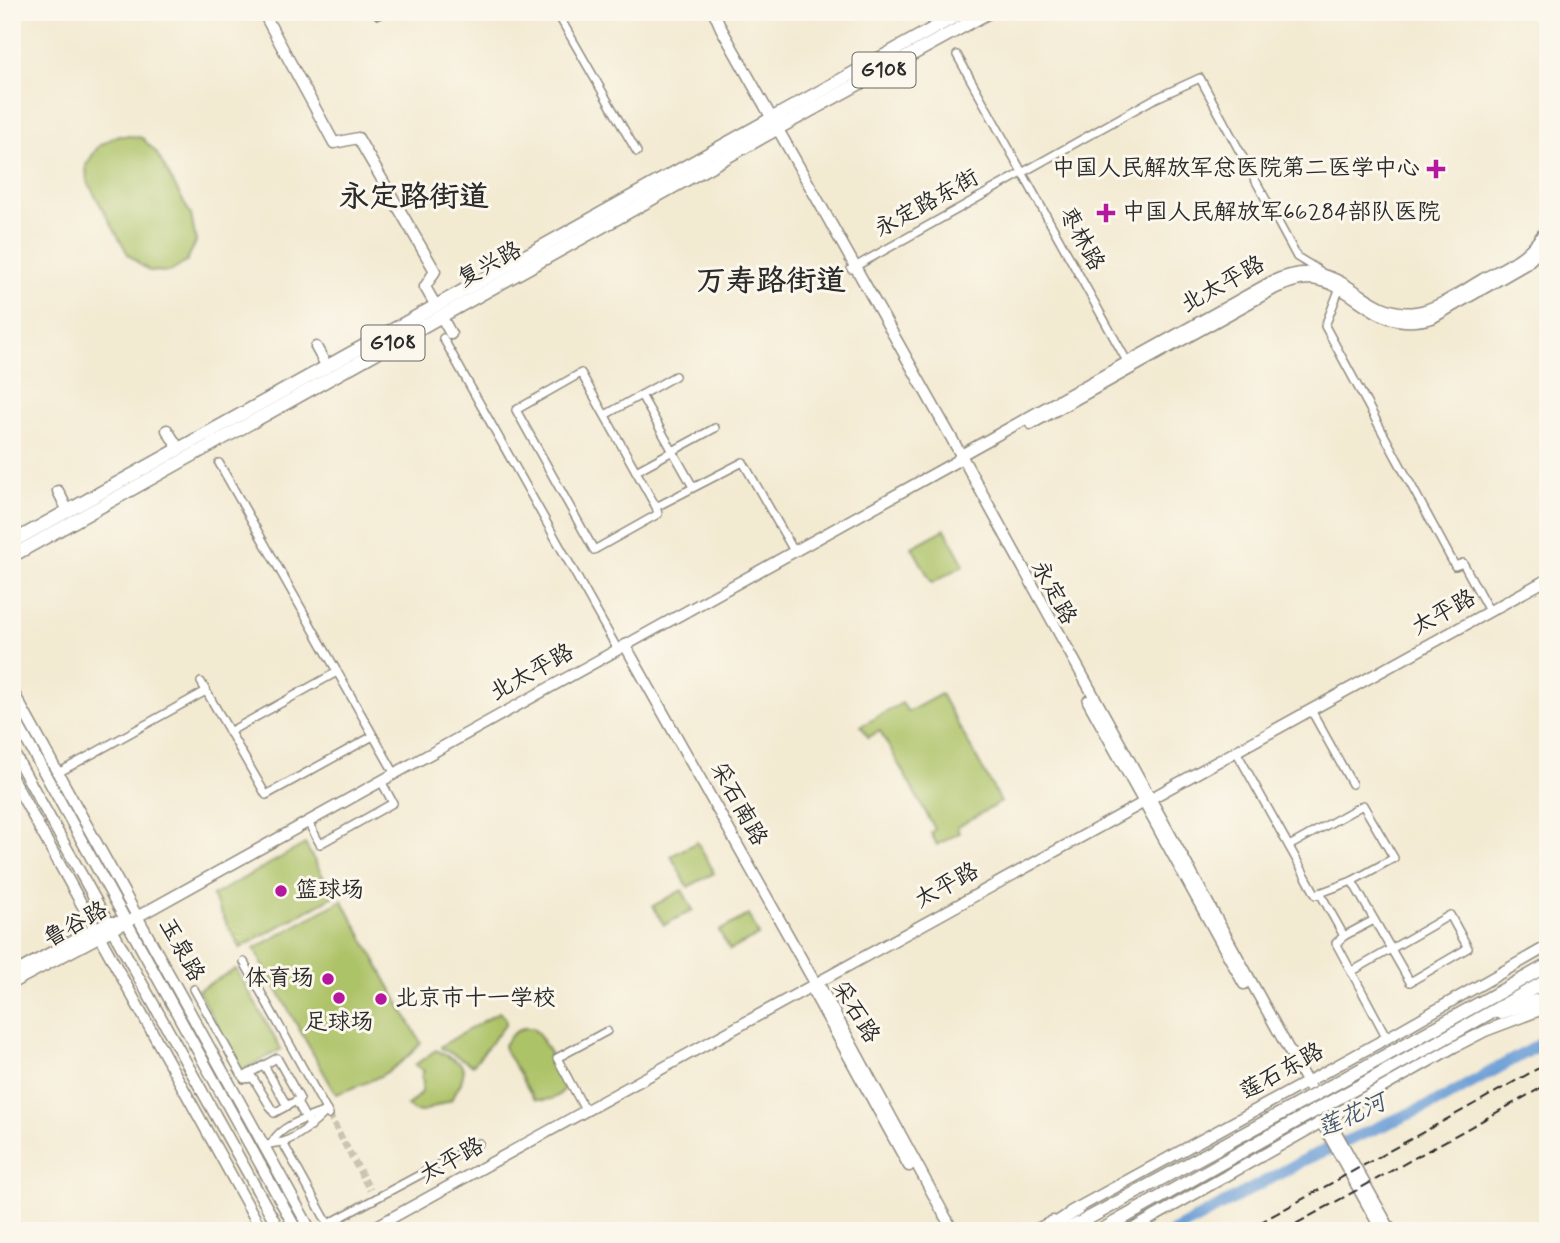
<svg xmlns="http://www.w3.org/2000/svg" width="1560" height="1243" font-family="Mynerve,'LXGW WenKai TC',sans-serif">
<style>
.green{fill:#adc368;stroke:#6c774a;stroke-width:2}
.lines{fill:none;stroke-linecap:round;stroke-linejoin:round}
.river{stroke:#6a9dd5;stroke-width:12}
.street-tunnel{stroke:#cbc4b1;stroke-width:7;stroke-dasharray:7 3.5;stroke-linecap:butt}
.street-casing{stroke:#8f8a7e;stroke-width:10}
.secondary-casing{stroke:#8f8a7e;stroke-width:13}
.primary-casing{stroke:#8f8a7e;stroke-width:13}
.highway-casing{stroke:#8f8a7e;stroke-width:15}
.street{stroke:#fff;stroke-width:7}
.secondary{stroke:#fff;stroke-width:10}
.primary{stroke:#fff;stroke-width:10}
.highway{stroke:#fff;stroke-width:12}
.rail{stroke:#2b2b2b;stroke-width:2;stroke-dasharray:10 5;stroke-linecap:butt}
.highway-bridge-casing{stroke:#8f8a7e;stroke-width:15;stroke-linecap:butt}
.highway-bridge{stroke:#fff;stroke-width:12}
.poi-dot{fill:#b5179e;stroke:#fbf7ec;stroke-width:2.5}
.labels{text-anchor:middle;dominant-baseline:central;stroke-width:6;stroke-linejoin:round;paint-order:stroke}
.shield{fill:#fbf7ec;stroke:#696865;stroke-width:2}
.shield-label{font-size:21px;font-weight:bold;fill:#2b2b2b}
.poi-label{font-size:23px;fill:#2b2b2b;stroke:#fbf7ec;text-anchor:start}
.street-label{font-size:23px;fill:#2b2b2b;stroke:#fbf7ec}
.water-label{font-size:24px;font-style:italic;fill:#44596f;stroke:#fbf7ec}
.district-label{font-size:30px;font-weight:bold;fill:#2b2b2b;stroke:#fbf7ec}
</style>
<rect width="100%" height="100%" fill="#fbf7ec"/>
<filter id="ink" filterUnits="userSpaceOnUse"><feTurbulence type="fractalNoise" baseFrequency=".0143" numOctaves="2"/><feDisplacementMap in="SourceGraphic" scale="14" xChannelSelector="R" yChannelSelector="G"/><feConvolveMatrix kernelMatrix="1 2 1 2 8 2 1 2 1" color-interpolation-filters="sRGB"/></filter>
<filter id="wash" filterUnits="userSpaceOnUse"><feTurbulence type="fractalNoise" baseFrequency=".00686" numOctaves="4" result="noise"/><feDisplacementMap in="SourceGraphic" scale="28" xChannelSelector="R" yChannelSelector="G"/><feGaussianBlur stdDeviation="1.57" result="paint"/><feColorMatrix in="noise" values="0 0 0 0 0 0 0 0 0 0 0 0 0 0 0 0 0 1.4 0 .05"/><feComposite in="paint" operator="in"/></filter>
<g filter="url(#wash)">
<rect width="100%" height="100%" fill="#f3ead2"/>
<g class="green">
<polygon points="116,136 130,136 142,138 156,152 191,215 196,242 186,262 170,272 150,271 139,264 128,254 87,181 86,165 98,147"/>
<polygon points="945,529 964,565 932,583 912,547"/>
<polygon points="941,694 1001,802 957,827 959,833 937,845 931,833 935,829 880,731 868,737 861,726 902,703 908,712"/>
<polygon points="697,842 714,873 688,887 671,856"/>
<polygon points="305,844 334,896 240,948 212,896"/>
<polygon points="682,890 693,910 664,925 653,906"/>
<path d="M342,900l79,143c-27,30 -48,38 -85,51l-82,-145z"/>
<polygon points="748,915 759,935 730,950 719,931"/>
<polygon points="236,969 281,1049 242,1071 198,990"/>
<polygon points="499,1012 505,1017 506,1024 473,1065 441,1048 441,1046"/>
<path d="M523,1028h9l6,5 27,46c2,17 -16,24 -31,20l-29,-49 -1,-5c5,-9 10,-13 19,-17z"/>
<polygon points="436,1050 460,1063 464,1070 461,1083 451,1100 422,1112 414,1111 407,1106 422,1092 422,1084 424,1082 421,1077 424,1071 415,1065"/>
</g>
<g class="lines">
<polyline class="river" points="1174,1231 1308,1158 1441,1100 1548,1040"/>
</g>
</g>
<g filter="url(#ink)">
<g class="lines">
<polyline class="street-tunnel" points="329,1115 370,1190"/>
<defs>
<g id="street">
<polyline points="377,12 378,15 384,12"/>
<polyline points="569,12 560,18 637,152"/>
<polyline points="957,55 1128,363"/>
<polyline points="851,269 1152,100 1200,78 1297,257 1320,271"/>
<polyline points="1341,285 1325,326 1455,566 1463,563 1489,611"/>
<polyline points="443,338 618,650"/>
<polyline points="641,395 675,376"/>
<polyline points="605,415 641,395 693,487"/>
<polyline points="219,463 395,774"/>
<polyline points="636,471 715,428"/>
<polyline points="656,507 658,514 594,550 516,410 581,373 656,507 743,462 794,551"/>
<polyline points="201,682 266,795 373,736"/>
<polyline points="1311,710 1352,784"/>
<polyline points="229,732 337,672"/>
<polyline points="1236,751 1316,895 1320,893 1344,936 1336,943 1387,1038"/>
<polyline points="58,773 206,691"/>
<polyline points="308,822 320,844 393,803 381,781"/>
<polyline points="1289,846 1363,805 1394,858 1352,881 1320,893"/>
<polyline points="1344,936 1374,920"/>
<polyline points="244,962 329,1115"/>
<polyline points="1351,972 1450,915 1468,948 1410,982 1352,881"/>
<polyline points="194,989 244,1079 253,1078 274,1113 296,1101"/>
<polyline points="264,1065 287,1106"/>
<polyline points="243,1077 277,1058 300,1099 296,1101 311,1127"/>
<polyline points="585,1110 557,1058 607,1031"/>
<path d="M273,1141c9,-16 34,-23 50,-29"/>
<polyline points="283,1143 328,1224 479,1143"/>
<path d="M265,1146c9,-5 13,-2 21,-5 16,-7 29,-18 41,-30"/>
</g>
<g id="secondary">
<polyline points="263,12 334,143 358,138 435,271 425,287 436,306"/>
<polyline points="714,12 721,28 961,455 1307,1083 1328,1118 1391,1231"/>
<polyline points="441,316 451,334"/>
<polyline points="316,347 327,367"/>
<path d="M1031,424l245,-136c10,-4 21,-9 32,-9 50,2 63,56 124,39l94,-54 22,-21"/>
<polyline points="167,430 179,449"/>
<polyline points="58,491 68,511"/>
<polyline points="625,645 815,983 822,990 953,1231"/>
<polyline points="12,690 311,1231"/>
<polyline points="1088,701 1244,984"/>
<polyline points="12,778 262,1231"/>
<polyline points="12,974 95,928 108,922 117,922"/>
<path d="M12,983l132,-70 813,-452 4,-6 310,-173c73,-34 88,38 145,30 22,-3 48,-22 67,-33 28,-15 50,-24 65,-54"/>
<polyline points="815,983 814,993 909,1166"/>
<polyline points="1312,1105 1382,1231"/>
<polyline points="1070,1212 1387,1038 1548,946"/>
<polyline points="368,1231 1548,579"/>
<polyline points="1033,1231 1053,1221"/>
<polyline points="1129,1231 1454,1047 1485,1031 1548,1007"/>
</g>
<g id="primary">
<polyline points="12,714 297,1231"/>
<polyline points="12,750 280,1231"/>
</g>
<g id="highway">
<polyline points="12,542 963,12"/>
<polyline points="12,556 773,131 989,12"/>
<polyline points="1500,1013 1548,997"/>
<polyline points="1349,1076 1548,965"/>
<polyline points="1356,1088 1548,980"/>
<polyline points="1045,1231 1078,1209"/>
<polyline points="1065,1231 1293,1107"/>
<polyline points="1100,1231 1300,1119"/>
</g>
</defs>
<use href="#street" class="street-casing"/>
<use href="#secondary" class="secondary-casing"/>
<use href="#primary" class="primary-casing"/>
<use href="#highway" class="highway-casing"/>
<use href="#street" class="street"/>
<use href="#secondary" class="secondary"/>
<use href="#primary" class="primary"/>
<use href="#highway" class="highway"/>
<g class="rail">
<polyline points="1245,1231 1548,1063"/>
<polyline points="1283,1231 1548,1084"/>
</g>
<defs>
<g id="highway-bridge">
<polyline points="1293,1107 1349,1076"/>
<polyline points="1300,1119 1356,1088"/>
</g>
</defs>
<use href="#highway-bridge" class="highway-bridge-casing"/>
<use href="#highway-bridge" class="highway-bridge"/>
</g>
</g>
<g class="poi-dot">
<path d="M1432.5 158.5h7v7h7v7h-7v7h-7v-7h-7v-7h7z"/>
<path d="M1102.5 202.5h7v7h7v7h-7v7h-7v-7h-7v-7h7z"/>
<circle cx="281" cy="891" r="7"/>
<circle cx="328" cy="979" r="7"/>
<circle cx="339" cy="998" r="7"/>
<circle cx="381" cy="999" r="7"/>
</g>
<g class="labels">
<g class="shield">
<rect x="852.5" y="52.5" width="63" height="35" rx="5"/>
<rect x="361.5" y="325.5" width="63" height="35" rx="5"/>
</g>
<g class="shield-label">
<text x="884" y="70">G108</text>
<text x="393" y="343">G108</text>
</g>
<g class="poi-label">
<text x="1420" y="169" text-anchor="end">中国人民解放军总医院第二医学中心</text>
<text x="1122" y="213">中国人民解放军66284部队医院</text>
<text x="295" y="891">篮球场</text>
<text x="314" y="979" text-anchor="end">体育场</text>
<text x="395" y="999">北京市十一学校</text>
<text x="339" y="1023" text-anchor="middle">足球场</text>
</g>
<g class="street-label">
<text transform="translate(927 204) rotate(-29)">永定路东街</text>
<text transform="translate(1081 239) rotate(61)">枣林路</text>
<text transform="translate(490 265) rotate(-29)">复兴路</text>
<text transform="translate(1223 285) rotate(-29)">北太平路</text>
<text transform="translate(1053 593) rotate(61)">永定路</text>
<text transform="translate(1444 613) rotate(-29)">太平路</text>
<text transform="translate(532 673) rotate(-29)">北太平路</text>
<text transform="translate(738 804) rotate(61)">采石南路</text>
<text transform="translate(947 886) rotate(-29)">太平路</text>
<text transform="translate(76 925) rotate(-29)">鲁谷路</text>
<text transform="translate(181 950) rotate(61)">玉泉路</text>
<text transform="translate(855 1012) rotate(58)">采石路</text>
<text transform="translate(1282 1072) rotate(-29)">莲石东路</text>
<text transform="translate(452 1161) rotate(-29)">太平路</text>
</g>
<g class="water-label">
<text transform="translate(1352 1116) rotate(-24)">莲花河</text>
</g>
<g class="district-label">
<text x="414" y="197">永定路街道</text>
<text x="771" y="281">万寿路街道</text>
</g>
</g>
<rect width="1560" height="1243" fill="none" stroke="#fbf7ec" stroke-width="42"/>
</svg>
